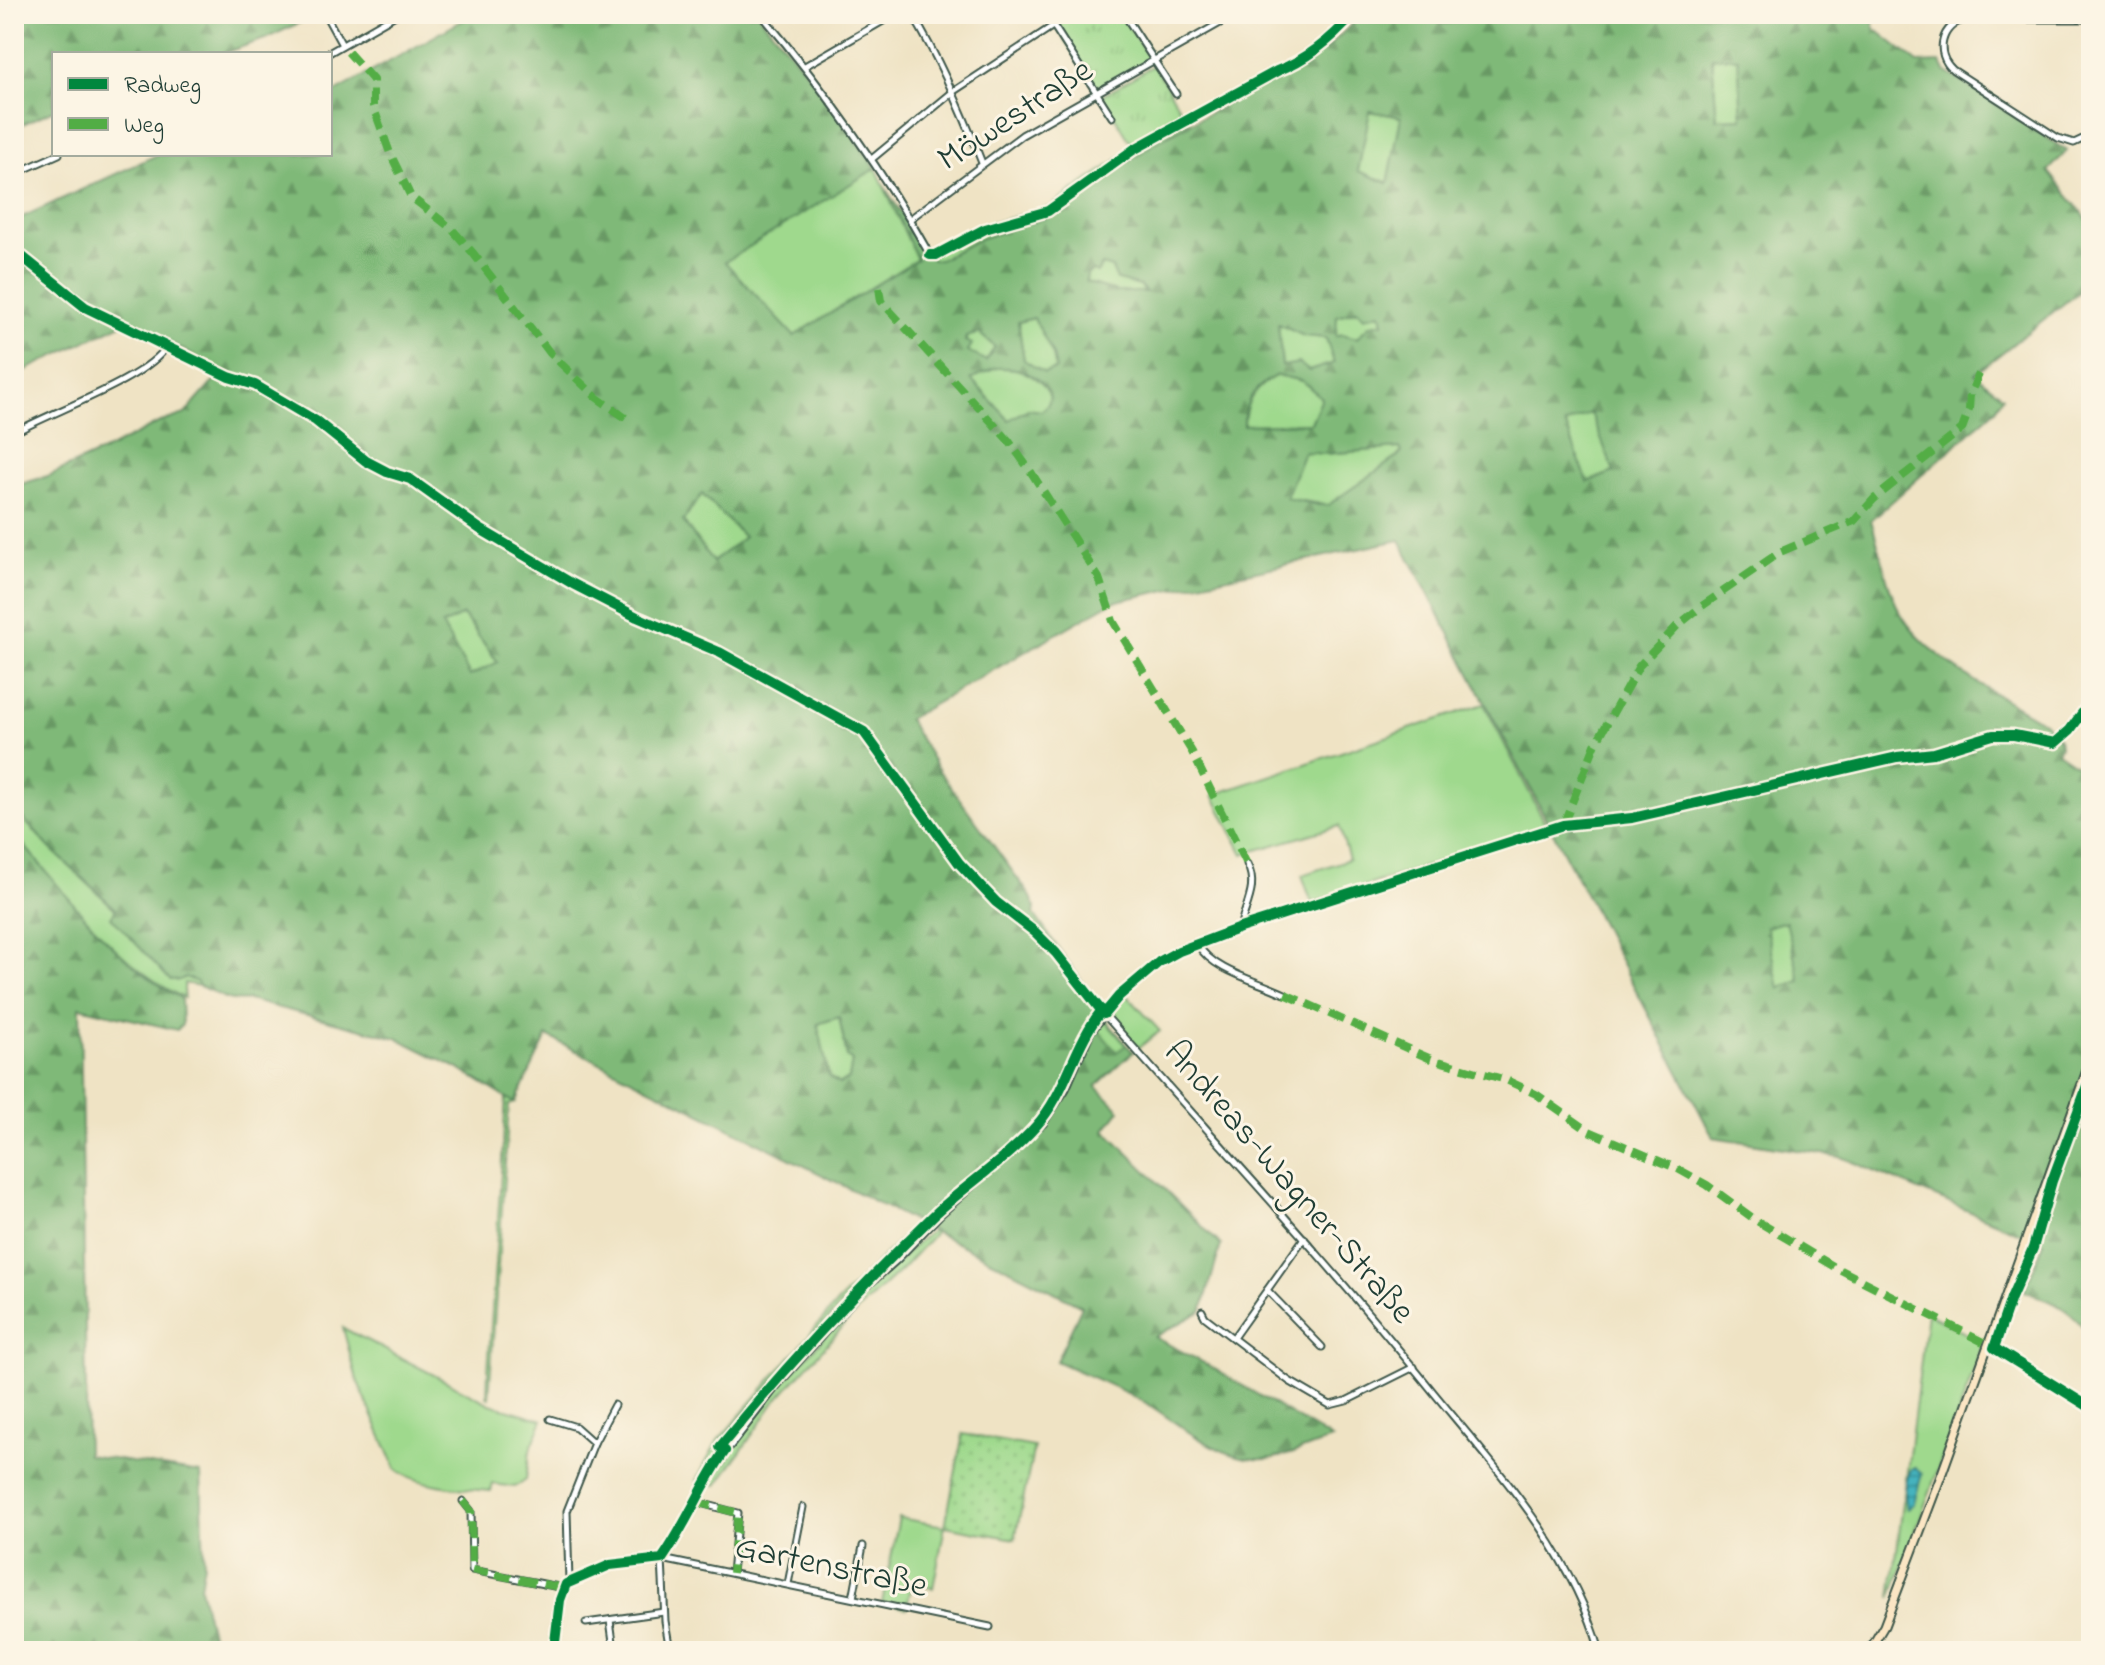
<svg xmlns="http://www.w3.org/2000/svg" width="2105" height="1665" font-family="'Indie Flower',sans-serif">
<style>
.grass{fill:#9fd98d;stroke:#5f8b60;stroke-width:2}
.forest{fill:url(#forest-firs);stroke:#4f7b56;stroke-width:2;fill-rule:evenodd}
.park{fill:url(#park-tufts);stroke:#5f8b60;stroke-width:2}
.garden{fill:url(#garden-dots);stroke:#5f8b60;stroke-width:2}
.water{fill:url(#water-rules);stroke:#327879;stroke-width:2}
.lines{fill:none;stroke-linecap:round;stroke-linejoin:round}
.minor-casing{stroke:#3e564a;stroke-width:9}
.secondary-casing{stroke:#3e564a;stroke-width:11}
.minor{stroke:#fff;stroke-width:5}
.secondary{stroke:#fbe6c4;stroke-width:7}
.quiet{stroke:#52ad45;stroke-width:8;stroke-dasharray:16 8;stroke-linecap:butt}
.cycleway-casing{stroke:#fcf5e5;stroke-width:15}
.cycleway{stroke:#00873e;stroke-width:10}
.labels{text-anchor:middle;dominant-baseline:central;stroke-width:6;stroke-linejoin:round;paint-order:stroke}
.street-label{font-size:36px;fill:#1f3d34;stroke:#fcf5e5}
</style>
<defs>
<pattern id="forest-firs" width="22" height="20" patternUnits="userSpaceOnUse" patternTransform="scale(2)"><rect width="22" height="20" fill="#7fb978"/><path d="M5 1l3.5 6h-7zM16 11l3.5 6h-7z" fill="#679863"/></pattern>
<pattern id="park-tufts" width="24" height="20" patternUnits="userSpaceOnUse" patternTransform="scale(2)"><rect width="24" height="20" fill="#9fd98d"/><path d="M3 7l-1-3M5 7V3M7 7l1-3M15 17l-1-3M17 17v-4M19 17l1-3" fill="none" stroke="#88bb7a"/></pattern>
<pattern id="garden-dots" width="8" height="8" patternUnits="userSpaceOnUse" patternTransform="scale(2)"><rect width="8" height="8" fill="#9fd98d"/><path d="M2 2h.1M6 6h.1" fill="none" stroke="#88bb7a" stroke-width="1.8" stroke-linecap="round"/></pattern>
<pattern id="water-rules" width="6" height="5" patternUnits="userSpaceOnUse" patternTransform="scale(2)"><rect width="6" height="5" fill="#44b3be"/><path d="M0 2.5h6" fill="none" stroke="#38939b"/></pattern>
</defs>
<rect width="100%" height="100%" fill="#fcf5e5"/>
<filter id="ink" filterUnits="userSpaceOnUse"><feTurbulence type="fractalNoise" baseFrequency=".0125" numOctaves="2"/><feDisplacementMap in="SourceGraphic" scale="16" xChannelSelector="R" yChannelSelector="G"/><feConvolveMatrix kernelMatrix="1 2 1 2 8 2 1 2 1" color-interpolation-filters="sRGB"/></filter>
<filter id="wash" filterUnits="userSpaceOnUse"><feTurbulence type="fractalNoise" baseFrequency=".006" numOctaves="4" result="noise"/><feDisplacementMap in="SourceGraphic" scale="32" xChannelSelector="R" yChannelSelector="G"/><feGaussianBlur stdDeviation="1.8" result="paint"/><feColorMatrix in="noise" values="0 0 0 0 0 0 0 0 0 0 0 0 0 0 0 0 0 1.4 0 .05"/><feComposite in="paint" operator="in"/></filter>
<g filter="url(#wash)">
<rect width="100%" height="100%" fill="#efe3c4"/>
<g class="grass">
<polygon points="1712,57 1739,58 1742,118 1717,119"/>
<polygon points="1369,111 1402,117 1389,183 1358,171"/>
<polygon points="1182,121 1190,121 1128,160 1051,216 979,239 939,260 933,260 928,255 984,225 1050,207 1134,148"/>
<polygon points="876,168 917,259 794,336 724,262"/>
<polygon points="1102,265 1112,268 1117,280 1141,286 1146,292 1116,292 1085,282 1086,274"/>
<polygon points="1359,310 1370,316 1381,313 1383,324 1362,332 1357,338 1342,334 1336,337 1336,316"/>
<polygon points="1035,318 1053,355 1056,369 1044,374 1024,360 1018,322"/>
<polygon points="1278,324 1304,336 1326,338 1334,363 1309,371 1282,366"/>
<polygon points="979,333 995,347 986,361 968,351 966,337"/>
<path d="M996,368c9,0 18,-1 26,3 16,7 41,25 19,40l-13,-2 -18,12 -39,-42z"/>
<path d="M1277,375l25,6 20,17 -11,25 -67,2c0,-24 13,-40 33,-50z"/>
<polygon points="1592,413 1614,472 1587,482 1565,423"/>
<polygon points="1400,448 1402,452 1397,457 1328,505 1285,498 1304,452 1325,454"/>
<polygon points="702,494 744,537 713,562 683,520"/>
<polygon points="463,615 498,663 470,676 441,625"/>
<polygon points="1484,704 1547,827 1312,903 1302,875 1349,859 1339,826 1243,854 1213,795"/>
<path d="M14,809l36,39 66,62 60,71 9,-4 13,5 1,4 -15,-3v15c-71,-35 -119,-106 -170,-164z"/>
<polygon points="1787,921 1800,981 1778,988 1765,926"/>
<polygon points="1126,994 1160,1031 1138,1048 1111,1013"/>
<polygon points="839,1017 847,1057 852,1061 849,1079 839,1084 829,1077 817,1024"/>
<polygon points="506,1098 515,1103 509,1105 489,1398 487,1397 488,1371"/>
<polygon points="917,1223 923,1225 847,1298 729,1432 718,1447 720,1451 703,1482 697,1480 718,1440 729,1428 838,1302"/>
<polygon points="933,1230 936,1232 902,1269 855,1313 775,1402 717,1485 710,1483 731,1456 730,1452 734,1445 776,1391 850,1308 920,1240"/>
<polygon points="1927,1313 1984,1343 1891,1598"/>
<path d="M343,1328l147,76 53,16 -13,30 -4,29 -11,8 -22,-3 -2,7c-26,-2 -74,-5 -95,-22l-39,-89z"/>
<polygon points="899,1518 945,1526 933,1588 912,1585 906,1608 882,1603"/>
</g>
<g class="forest">
<polygon points="14,14 318,14 265,39 221,54 54,54 54,110 14,128"/>
<path d="M474,14h284l47,56 71,98 -151,94 69,74 123,-77 -33,-73 44,69 5,5h6l40,-21 72,-23 102,-72 173,-95 36,-35h65l16,10 18,-3v-7h410l4,15 43,34 22,-1 5,9 122,80 -19,20 43,53v58l-116,92 28,22 -8,14 -124,110c9,29 14,62 28,90 23,46 102,87 146,113l14,16 1,7 -3,6 34,23v562c-20,-28 -35,-35 -67,-46l20,-48 -203,-86 -128,-20 -313,-597 -288,62 -204,117 32,53 91,125 4,11 -1,6 66,93 -1,5 34,40 -37,34 24,24 -15,20 116,115 -19,66 -48,26 54,28 124,74c-24,8 -50,22 -77,20 -41,-3 -75,-35 -109,-56 -28,-16 -60,-28 -90,-42l26,-55 -535,-270 -32,67 -56,-34 -62,-31 -149,-38c-24,3 -29,-7 -49,-14l-2,-4 -12,-5 -5,3h-10l-59,-63 5,-8 -66,-61 -36,-39v-323l34,-10 64,-29 46,-24 27,-9 37,-42 -69,-39 -30,-10 -109,53v-155l145,-67h171v-59zM1712,57l26,1 4,60 -25,1zM1370,111l31,6 -13,66 -30,-12zM1102,265l10,3 5,12 23,6 6,6h-30l-30,-10 1,-8 6,-3 4,2zM1358,310l6,7 17,-4 2,10 -13,2 -13,13 -15,-4 -6,2 1,-20zM1034,318l19,37 3,14 -12,4 -20,-13 -6,-38zM1278,324l26,12 22,2 8,25 -25,8 -10,-8 -17,3zM979,333l16,14 -9,14 -18,-10 4,-7 -7,-3 1,-4zM996,368c9,0 18,-1 26,3 16,6 41,26 19,40l-13,-2 -19,11 -38,-41zM1277,375l25,6 20,17 -11,25 -67,2c-1,-24 13,-40 33,-50zM1591,413l23,59 -26,10 -23,-58zM1400,448l2,4 -5,5 -69,48h-9l-33,-7 18,-46 21,2zM702,494l42,43 -31,25 -30,-41zM463,615l35,47 -28,14 -28,-51zM1786,921l14,60 -21,7 -13,-61zM839,1017l8,40 5,4 -3,18 -10,5 -10,-7 -11,-53z"/>
<path d="M14,834c51,57 98,127 167,164l1,27 -5,5 -97,-23 7,448 114,18 3,90 -4,24 15,64h-201z"/>
</g>
<g class="park">
<polygon points="1049,14 1120,14 1148,56 1148,60 1099,88 1095,86"/>
<polygon points="1154,65 1185,117 1134,148 1102,96"/>
<polygon points="1106,1022 1126,1045 1117,1052 1097,1029"/>
</g>
<polygon class="garden" points="963,1434 1034,1447 1015,1539 945,1526"/>
<path class="water" d="M1912,1468h4l6,5 -8,31 -6,5c-5,-10 -3,-31 4,-41z"/>
</g>
<g filter="url(#ink)">
<g class="lines">
<defs>
<g id="minor">
<polyline points="325,14 342,45"/>
<path d="M761,14c64,76 121,155 169,241"/>
<path d="M912,14c29,48 50,97 70,149"/>
<polyline points="1046,14 1112,117"/>
<polyline points="1124,14 1176,94"/>
<path d="M2091,19h-125c-25,6 -32,34 -13,51l105,68 16,5 17,-8"/>
<polyline points="327,54 397,14"/>
<polyline points="805,66 895,14"/>
<polyline points="873,158 954,91 1053,26"/>
<polyline points="14,174 59,154"/>
<polyline points="910,219 1022,135 1236,14"/>
<path d="M14,250l71,57 82,39c-21,34 -117,66 -153,87"/>
<path d="M1240,928c5,-23 19,-41 7,-64"/>
<path d="M1197,944c17,28 59,36 88,50"/>
<path d="M1104,1014c111,126 225,248 330,379 65,79 137,157 166,258"/>
<polyline points="1267,1290 1322,1347"/>
<polyline points="1202,1311 1205,1317 1289,1381 1330,1405 1346,1401 1414,1367"/>
<polyline points="1233,1338 1304,1238"/>
<polyline points="550,1419 576,1427 594,1443"/>
<polyline points="463,1501 471,1511 472,1570 564,1588"/>
<polyline points="696,1502 738,1513 732,1573"/>
<polyline points="662,1559 681,1533 712,1470 776,1387 862,1291 896,1261 940,1215 1043,1124 1066,1089 1091,1032 1119,996 1151,968 1179,951 1240,928 1297,910"/>
<polyline points="662,1559 665,1621 670,1651"/>
<polyline points="569,1582 567,1511 594,1443 614,1405"/>
<polyline points="788,1584 803,1507"/>
<polyline points="853,1598 863,1546"/>
<polyline points="610,1620 614,1649"/>
<polyline points="586,1623 664,1612"/>
<polyline points="599,1650 669,1647"/>
<polyline points="554,1651 560,1600 566,1584 610,1565 662,1559 990,1627"/>
</g>
<polyline id="secondary" points="1869,1651 1884,1626 1941,1476 2091,1059"/>
</defs>
<use href="#minor" class="minor-casing"/>
<use href="#secondary" class="secondary-casing"/>
<use href="#minor" class="minor"/>
<use href="#secondary" class="secondary"/>
<g class="quiet">
<polyline points="348,52 373,80 373,106 390,153 411,197 451,228 473,253 550,353 596,397 630,421"/>
<polyline points="879,288 881,301 1009,441 1031,472 1099,578 1113,621 1192,752 1247,864"/>
<polyline points="1563,825 1595,745 1639,666 1677,626 1702,606 1780,552 1854,521 1874,499 1962,429 1969,410 1970,394 1979,374"/>
<polyline points="1285,994 1431,1059 1506,1080 1536,1094 1589,1131 1678,1169 1707,1185 1757,1221 1833,1266 1989,1345"/>
<polyline points="463,1501 471,1511 472,1570 564,1588"/>
<polyline points="696,1502 738,1513 732,1573"/>
</g>
<defs>
<g id="cycleway">
<polyline points="14,250 85,307 229,377 255,385 316,421 366,461 387,472 410,479 480,529 573,584 637,617 719,652 864,732 959,863 996,902 1035,932 1056,953 1104,1014 1119,996 1159,962 1179,951 1240,928 1563,825 1632,818 1897,757 1934,753 1993,735 2014,735 2055,743 2070,730 2091,701"/>
<path d="M930,255h6l49,-26 63,-18 85,-61 144,-79c31,-12 55,-32 77,-57"/>
<polyline points="2091,1076 2052,1181 2033,1248 2011,1298 1994,1348 2091,1408"/>
<path d="M554,1651l6,-51 6,-16 44,-19 52,-6c24,-34 39,-73 63,-108l-5,-4c67,-82 139,-159 215,-233 32,-30 72,-55 101,-88 31,-34 37,-80 66,-116"/>
</g>
</defs>
<use href="#cycleway" class="cycleway-casing"/>
<use href="#cycleway" class="cycleway"/>
</g>
</g>
<g class="labels">
<g class="street-label">
<text transform="translate(1016 116) rotate(-33)">Möwestraße</text>
<text transform="translate(1288 1183) rotate(49)">Andreas-Wagner-Straße</text>
<text transform="translate(831 1568) rotate(12)">Gartenstraße</text>
</g>
</g>
<rect width="2105" height="1665" fill="none" stroke="#fcf5e5" stroke-width="48"/>
<rect x="52" y="52" width="280" height="104" fill="#fcf5e5" stroke="#a4ab9e" stroke-width="2"/>
<rect x="68" y="78" width="40" height="12" fill="#00873e" stroke="#a4ab9e" stroke-width="2"/>
<text x="124" y="92" font-size="24" fill="#1f3d34">Radweg</text>
<rect x="68" y="118" width="40" height="12" fill="#52ad45" stroke="#a4ab9e" stroke-width="2"/>
<text x="124" y="132" font-size="24" fill="#1f3d34">Weg</text>
</svg>
